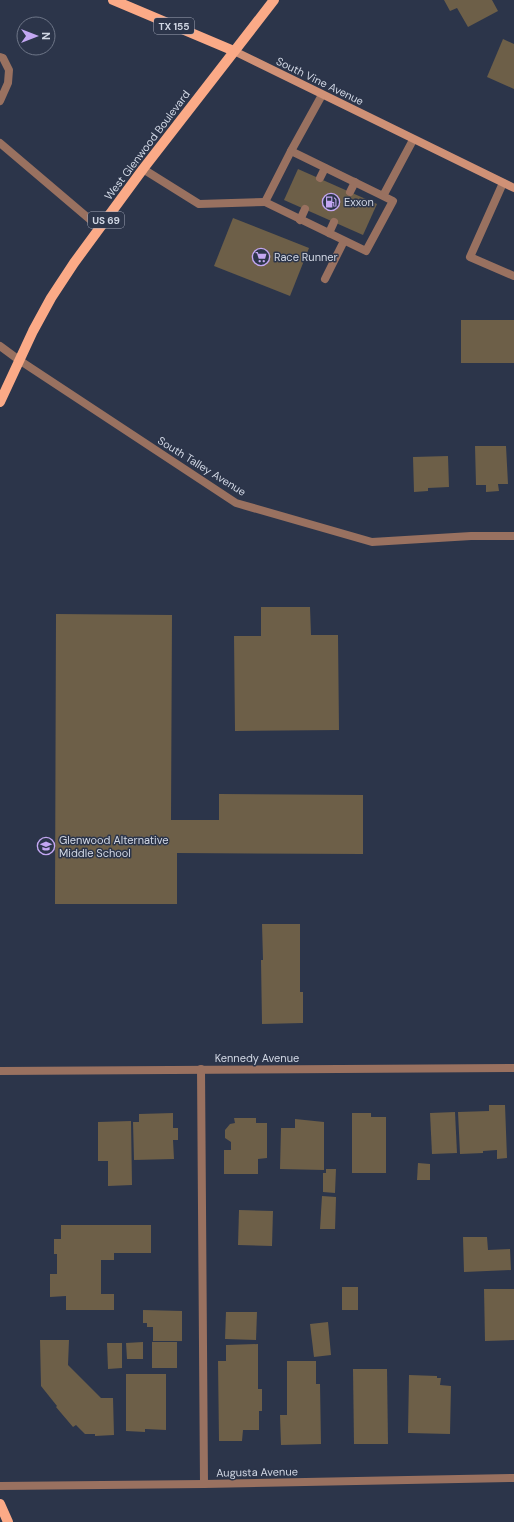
<svg xmlns="http://www.w3.org/2000/svg" width="514" height="1522" font-family="'DM Sans',sans-serif">
<style>
.building{fill:#6d5f48}
.lines{fill:none;stroke-linecap:round;stroke-linejoin:round}
.service{stroke:#997160;stroke-width:8}
.minor{stroke:#997160;stroke-width:8}
.secondary{stroke:#d09176;stroke-width:8}
.primary{stroke:#fbaa87;stroke-width:10}
.labels{text-anchor:middle;dominant-baseline:central;stroke-width:3;stroke-linejoin:round;paint-order:stroke}
.shield{fill:#2c354a;stroke:#a0a6b6;stroke-width:1}
.shield-label{font-size:10px;font-weight:bold;fill:#d1d7e4}
.street-label{font-size:11px;fill:#d1d7e4;stroke:#2c354a}
.poi-label{font-size:11px;fill:#d1d7e4;stroke:#2c354a;text-anchor:start}
</style>
<rect width="100%" height="100%" fill="#2c354a"/>
<g class="building">
<polygon points="444,0 492,0 498,11 468,27 457,8 450,11"/>
<polygon points="503,39 514,44 514,89 487,77"/>
<polygon points="298,169 377,204 363,235 284,200"/>
<polygon points="233,218 309,248 290,296 214,266"/>
<rect x="461" y="320" width="53" height="43"/>
<polygon points="475,446 506,446 508,484 498,484 499,491 486,492 486,485 476,485"/>
<polygon points="448,456 449,487 428,488 428,491 414,492 413,457"/>
<polygon points="261,607 310,607 311,635 338,635 339,730 235,731 234,636 261,636"/>
<polygon points="56,614 172,615 171,820 219,820 219,794 363,795 363,854 177,853 177,904 55,904"/>
<polygon points="262,924 300,924 300,992 303,992 303,1023 262,1024 261,960 263,960"/>
<polygon points="489,1105 505,1105 507,1158 497,1159 497,1150 483,1151 483,1153 460,1154 458,1112 489,1111"/>
<polygon points="455,1112 457,1153 432,1154 430,1113"/>
<polygon points="173,1113 173,1128 178,1128 178,1140 173,1140 174,1159 134,1160 133,1122 139,1122 139,1114"/>
<polygon points="352,1113 371,1113 371,1117 386,1117 386,1173 352,1173"/>
<polygon points="234,1118 256,1118 256,1123 267,1123 267,1158 258,1159 258,1174 224,1174 224,1150 231,1150 231,1142 225,1138 225,1130 230,1124 235,1123"/>
<polygon points="295,1119 324,1122 324,1170 280,1169 281,1128 295,1128"/>
<polygon points="131,1121 132,1185 108,1186 108,1161 98,1161 98,1122"/>
<polygon points="418,1163 430,1164 430,1180 417,1180"/>
<polygon points="326,1169 336,1169 335,1193 323,1192 323,1173 326,1173"/>
<polygon points="322,1196 336,1197 335,1229 320,1229"/>
<polygon points="239,1210 273,1211 272,1246 238,1245"/>
<polygon points="61,1225 151,1225 151,1253 114,1253 114,1260 101,1260 101,1294 114,1294 114,1310 66,1310 66,1296 50,1297 50,1274 57,1274 57,1254 54,1254 54,1239 61,1239"/>
<polygon points="463,1237 487,1237 488,1250 510,1249 511,1270 464,1272"/>
<rect x="342" y="1287" width="16" height="23"/>
<polygon points="484,1289 514,1289 514,1340 485,1341"/>
<polygon points="143,1310 182,1311 182,1341 153,1341 153,1327 147,1327 147,1323 143,1323"/>
<polygon points="226,1312 257,1312 256,1340 225,1339"/>
<polygon points="328,1322 331,1355 314,1357 310,1324"/>
<polygon points="40,1340 69,1340 68,1365 101,1398 113,1398 114,1435 95,1436 95,1434 85,1434 76,1425 73,1427 56,1407 57,1406 41,1386"/>
<polygon points="143,1342 143,1359 127,1359 126,1343"/>
<rect x="152" y="1342" width="25" height="26"/>
<polygon points="107,1343 122,1343 122,1368 108,1369"/>
<polygon points="258,1344 258,1389 262,1389 262,1411 259,1411 259,1430 243,1430 242,1441 219,1441 218,1361 226,1361 226,1345"/>
<polygon points="287,1361 316,1361 316,1384 320,1384 321,1444 281,1445 280,1415 287,1415"/>
<polygon points="353,1369 387,1369 388,1444 354,1444"/>
<polygon points="126,1374 166,1374 166,1430 145,1429 145,1432 126,1431"/>
<polygon points="409,1375 437,1376 437,1378 441,1378 440,1385 451,1386 450,1434 408,1433"/>
</g>
<g class="lines">
<g class="service">
<polyline points="0,57 3,58 9,70 8,83 0,101"/>
<polyline points="0,143 100,228"/>
<polyline points="291,151 322,95"/>
<polyline points="143,169 199,204 265,202"/>
<polyline points="320,178 325,168"/>
<polyline points="503,183 470,257 514,276"/>
<polyline points="350,192 355,182"/>
<polyline points="383,196 393,201 366,251 265,202 291,151 383,196 413,140"/>
<polyline points="300,220 305,209"/>
<polyline points="329,233 334,222"/>
<polyline points="325,279 344,241"/>
</g>
<g class="minor">
<polyline points="0,346 19,360 236,503 372,542 471,536 514,536"/>
<polyline points="201,1069 204,1484"/>
<polyline points="0,1071 514,1068"/>
<polyline points="0,1486 204,1484 514,1478"/>
</g>
<polyline class="secondary" points="234,51 514,188"/>
<g class="primary">
<polyline points="113,0 234,51"/>
<polyline points="0,402 33,331 51,298 74,263 143,169 274,0"/>
<polyline points="0,1504 8,1522"/>
</g>
</g>
<defs>
<symbol id="fuel-ring" viewBox="-11 -11 22 22"><circle r="9.5" fill="#2c354a" stroke="#c3a7f2" stroke-width="1.5"/><path d="M-5.5-6h7V0h2V4h1.3V-2.5L3-4.5l.8-.8L6-3V5H2.5V1h-1V6h-7ZM-4.2-4.7v3.2H.2V-4.7Z" fill="#c3a7f2"/></symbol>
<symbol id="supermarket-ring" viewBox="-11 -11 22 22"><circle r="9.5" fill="#2c354a" stroke="#c3a7f2" stroke-width="1.5"/><path d="M-6-5.5h2.5l.6 2H6L4.5 2H-2.5L-4.4-4H-6ZM-1.5 3.2a1.3 1.3 0 1 0 .1 0ZM3 3.2a1.3 1.3 0 1 0 .1 0Z" fill="#c3a7f2"/></symbol>
<symbol id="school-ring" viewBox="-11 -11 22 22"><circle r="9.5" fill="#2c354a" stroke="#c3a7f2" stroke-width="1.5"/><path d="M0-5L7-2L0 1L-7-2ZM-4 1L0 2.5L4 1V4Q0 6-4 4Z" fill="#c3a7f2"/></symbol>
</defs>
<g fill-rule="evenodd">
<use href="#fuel-ring" x="321" y="192" width="20" height="20"/>
<use href="#supermarket-ring" x="251" y="247" width="20" height="20"/>
<use href="#school-ring" x="36" y="836" width="20" height="20"/>
</g>
<g class="labels">
<g class="shield">
<rect x="154" y="18" width="40" height="16" rx="3"/>
<rect x="88" y="212" width="36" height="16" rx="3"/>
</g>
<g class="shield-label">
<text x="174" y="26">TX 155</text>
<text x="106" y="220">US 69</text>
</g>
<g class="street-label">
<text transform="translate(320 81) rotate(26)">South Vine Avenue</text>
<text transform="translate(147 145) rotate(-53)">West Glenwood Boulevard</text>
<text transform="translate(202 466) rotate(32)">South Talley Avenue</text>
<text x="257" y="1058">Kennedy Avenue</text>
<text transform="translate(257 1472) rotate(-1)">Augusta Avenue</text>
</g>
<g class="poi-label">
<text x="344" y="202">Exxon</text>
<text x="274" y="257">Race Runner</text>
<text x="59" y="840">Glenwood Alternative<tspan x="59" dy="13">Middle School</tspan></text>
</g>
</g>
<g transform="translate(36 36) rotate(90)"><circle r="19" fill="#2c354a" stroke="#6e7688"/>
<path d="M0-3L7 15L0 10L-7 15Z" fill="#c3a7f2"/>
<text y="-6" font-size="11" font-weight="bold" text-anchor="middle" fill="#d1d7e4">N</text>
</g>
</svg>
